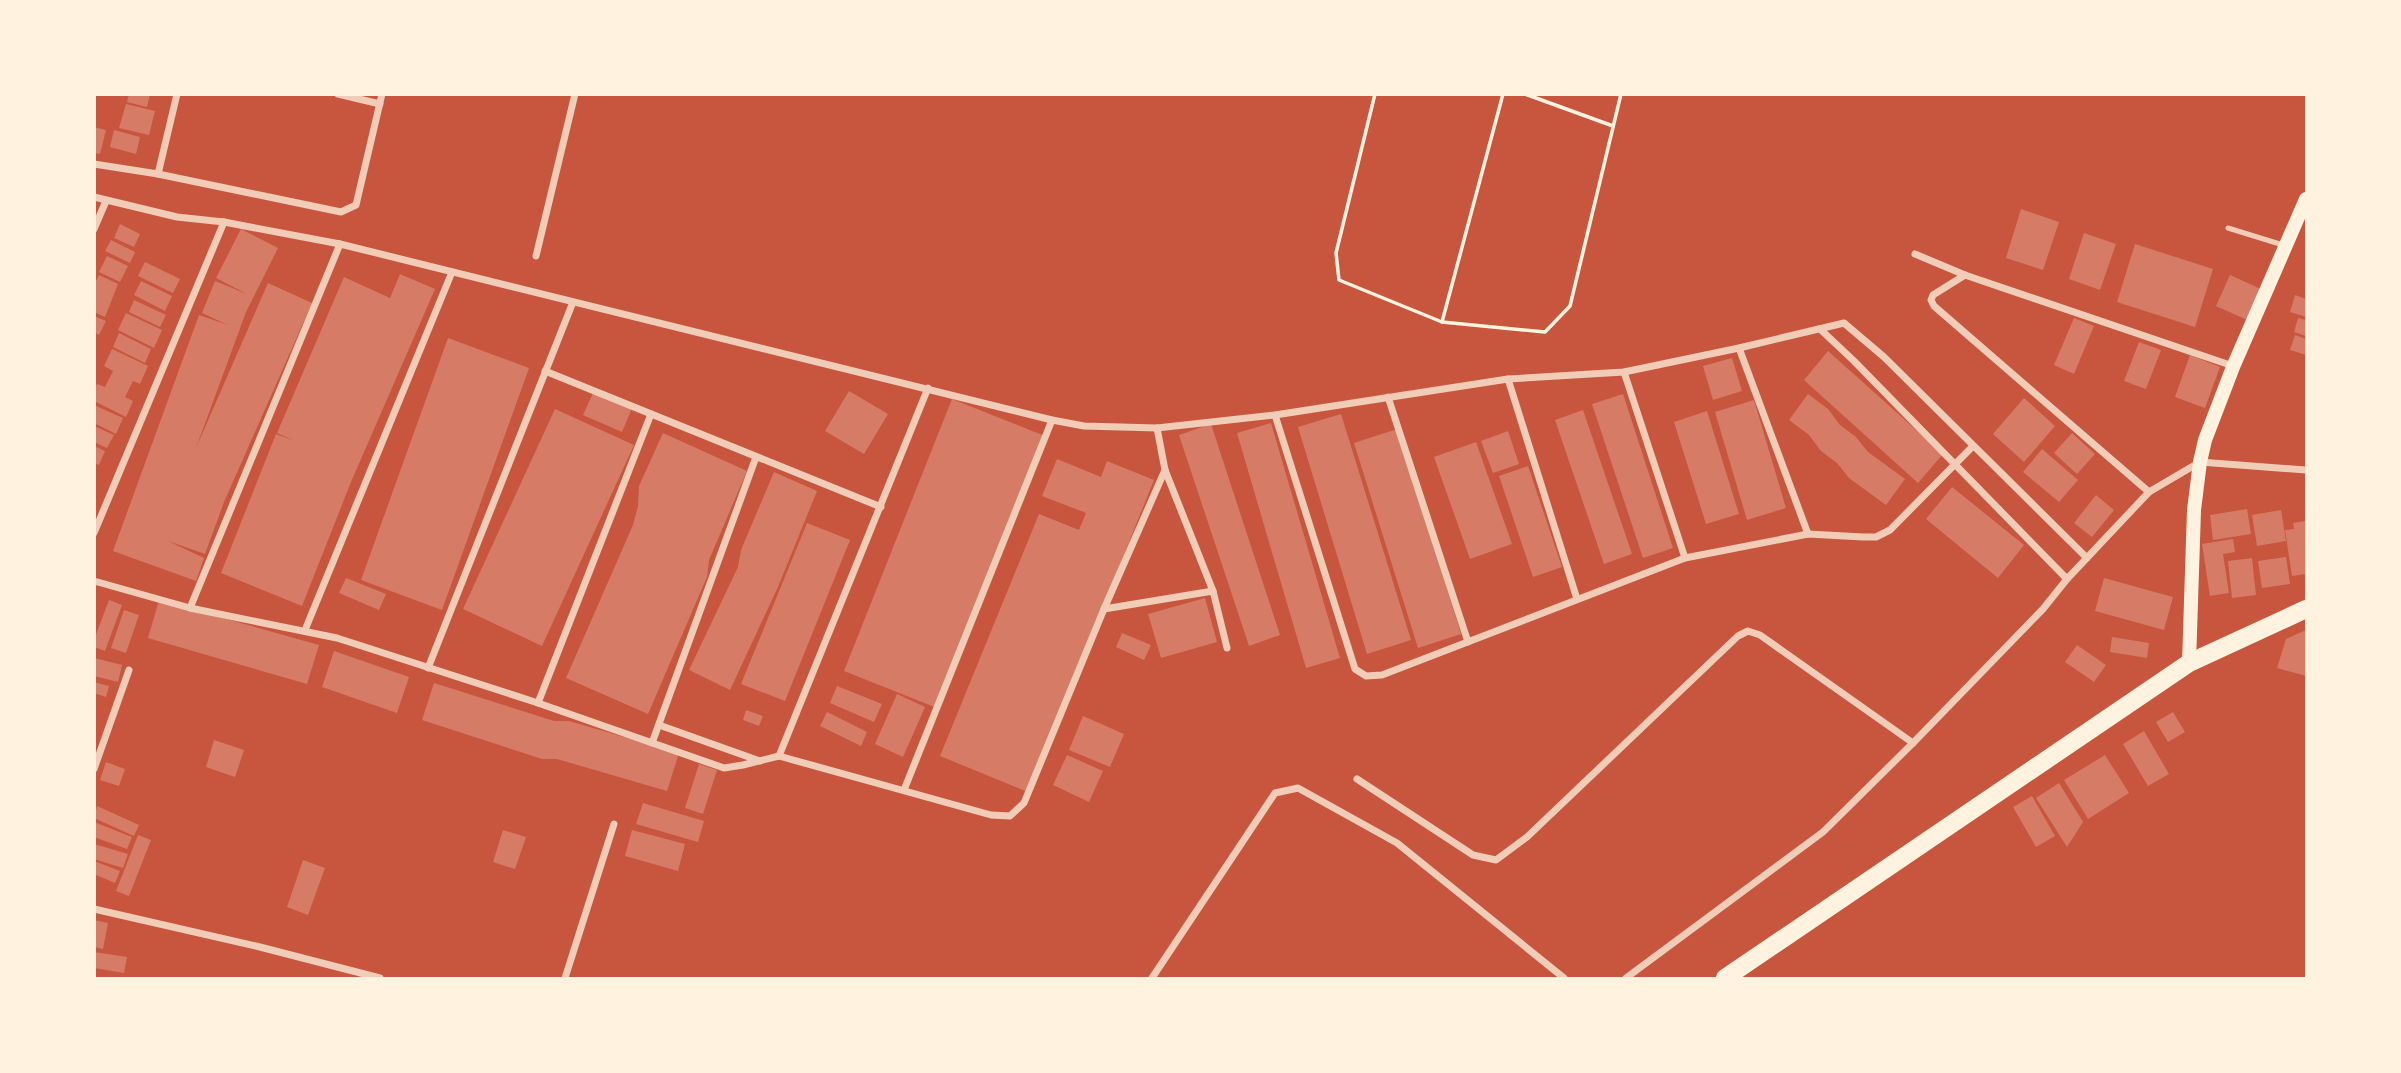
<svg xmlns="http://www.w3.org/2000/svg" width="2401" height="1073" font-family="'Varela Round',sans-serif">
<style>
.building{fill:#d67c66}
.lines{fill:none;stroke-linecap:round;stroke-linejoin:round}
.path{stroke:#fff3e0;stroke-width:3.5}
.service{stroke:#f1ccb7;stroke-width:5}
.minor{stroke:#f1ccb7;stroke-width:7}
.secondary{stroke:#fff3e0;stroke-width:14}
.primary{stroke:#fff3e0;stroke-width:18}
</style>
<rect width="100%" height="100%" fill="#c8553d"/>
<g class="building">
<polygon points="129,94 150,94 147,107 127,102"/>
<polygon points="126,104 155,111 149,135 119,128"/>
<polygon points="94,127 106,130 100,154 94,153"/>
<polygon points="114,130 140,137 136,154 110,147"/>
<polygon points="2021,209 2059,222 2043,270 2006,258"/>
<polygon points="120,224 140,234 134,247 114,238"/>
<polygon points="241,229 278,248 246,312 196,448 268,283 312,303 224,502 205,554 168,541 204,558 196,581 113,551 199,315 228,325 202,313 215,281 247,294 216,278"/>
<polygon points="2084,233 2116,244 2100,290 2069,279"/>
<polygon points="111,240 135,252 130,263 105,251"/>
<polygon points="2135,244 2213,269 2195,327 2117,302"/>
<polygon points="107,256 128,266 120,282 99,272"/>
<polygon points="145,262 180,279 173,293 138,276"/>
<polygon points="400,274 435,289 351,482 302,606 221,573 276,434 295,441 277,433 344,277 390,298"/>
<polygon points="99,275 118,284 105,317 94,312 94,285"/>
<polygon points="2230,275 2261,289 2247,320 2216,306"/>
<polygon points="141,281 172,296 165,311 134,295"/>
<polygon points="2295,295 2306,299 2306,317 2290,312"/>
<polygon points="134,300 166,315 160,327 129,312"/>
<polygon points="126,313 162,330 154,348 118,330"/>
<polygon points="94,316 106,321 99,335 94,332"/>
<polygon points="2074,318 2094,326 2074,374 2054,365"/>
<polygon points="2298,318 2306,320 2306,336 2294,332"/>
<polygon points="119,333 151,349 145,363 113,347"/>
<polygon points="2295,335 2306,339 2306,355 2290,350"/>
<polygon points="448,338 529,368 442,610 361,580"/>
<polygon points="2139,342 2161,350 2146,389 2124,381"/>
<polygon points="112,349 148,366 140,384 133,381 125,397 133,401 126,417 94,401 94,390 97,384 105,387 113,371 104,366"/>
<polygon points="1828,351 1943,454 1918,483 1804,380"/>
<polygon points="2190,355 2220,367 2205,408 2175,397"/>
<polygon points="1732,358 1742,391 1713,400 1703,366"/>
<polygon points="594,391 632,408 622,432 583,415"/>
<polygon points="849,391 888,414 864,454 825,431"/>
<polygon points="1623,394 1673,548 1643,558 1592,404"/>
<polygon points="1808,394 1828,409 1840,425 1856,437 1868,452 1905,479 1886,505 1849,478 1837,463 1821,451 1809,435 1789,420"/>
<polygon points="2024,398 2055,426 2024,462 1993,434"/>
<polygon points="952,399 1045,436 937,708 844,671"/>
<polygon points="1754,400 1786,508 1747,520 1715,412"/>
<polygon points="94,405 123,418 116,434 94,423"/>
<polygon points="555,409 634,445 542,646 463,609"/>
<polygon points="1583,410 1632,554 1604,564 1555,420"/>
<polygon points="1707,411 1739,514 1706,524 1674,422"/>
<polygon points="1341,414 1411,640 1367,654 1298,427"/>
<polygon points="1271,423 1340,658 1306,668 1237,433"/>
<polygon points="1211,424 1280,635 1249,646 1179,435"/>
<polygon points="94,426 114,435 107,448 94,442"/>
<polygon points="1397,429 1461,634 1418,648 1354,443"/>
<polygon points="1508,431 1519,464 1493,473 1481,441"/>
<polygon points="663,433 747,471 709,560 707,577 648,714 566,678 633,525 638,506 639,486"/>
<polygon points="2072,433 2095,454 2077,474 2054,453"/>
<polygon points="1476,442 1512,544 1470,559 1434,457"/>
<polygon points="94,446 105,451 99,465 94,463"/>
<polygon points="2042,449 2078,480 2059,502 2023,472"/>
<polygon points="1057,459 1101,477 1107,461 1154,480 1028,792 940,756 1039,514 1079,530 1086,513 1042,496"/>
<polygon points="1528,466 1562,567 1533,577 1499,476"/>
<polygon points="774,472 817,491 778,587 730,690 689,670 738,567 741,550"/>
<polygon points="1952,487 2024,545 1998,578 1926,519"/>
<polygon points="2096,495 2114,510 2092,537 2074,523"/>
<polygon points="2247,509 2251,534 2213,540 2210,515"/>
<polygon points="2281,510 2286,541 2257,546 2252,515"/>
<polygon points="2305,521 2306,574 2292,576 2285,530 2294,529 2293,523"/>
<polygon points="807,523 850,540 785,701 741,684"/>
<polygon points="2233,539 2235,552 2223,554 2229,593 2210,596 2202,544"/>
<polygon points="2286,557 2290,584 2262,588 2258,561"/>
<polygon points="2252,558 2256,595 2232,598 2228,561"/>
<polygon points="346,578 386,594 379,610 339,593"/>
<polygon points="2104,578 2173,597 2164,630 2095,611"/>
<polygon points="1205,598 1217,642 1161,658 1148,614"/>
<polygon points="109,600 122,605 105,651 94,647 94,640"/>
<polygon points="159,600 319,645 307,684 148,638"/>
<polygon points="124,610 139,615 126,653 111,648"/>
<polygon points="2306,630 2306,676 2277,668 2286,639"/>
<polygon points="1122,633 1151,645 1144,660 1116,647"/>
<polygon points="2112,637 2149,643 2147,658 2110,652"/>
<polygon points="2077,645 2106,665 2094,682 2065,662"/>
<polygon points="334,651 409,677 397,713 322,687"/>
<polygon points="94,658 122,665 118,682 94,676"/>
<polygon points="94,682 109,686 106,697 94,693"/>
<polygon points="434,683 554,721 569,721 679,753 667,791 557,759 542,759 422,720"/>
<polygon points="837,686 882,704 874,722 830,703"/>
<polygon points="897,694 925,707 903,757 875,744"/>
<polygon points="746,710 763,716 759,726 743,720"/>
<polygon points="827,712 867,732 861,746 820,726"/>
<polygon points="2173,712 2185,732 2168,742 2156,722"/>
<polygon points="1083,716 1124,734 1110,767 1069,750"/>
<polygon points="2144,731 2169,774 2148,786 2123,744"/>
<polygon points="214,740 244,750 235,777 206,767"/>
<polygon points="1067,755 1103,771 1089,802 1053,785"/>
<polygon points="2105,755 2129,793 2088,819 2064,780"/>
<polygon points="106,762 125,769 119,786 100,780"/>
<polygon points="699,764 717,770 703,814 685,808"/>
<polygon points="2059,783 2083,822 2067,847 2036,798"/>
<polygon points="2032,796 2055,836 2036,847 2013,807"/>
<polygon points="643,803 704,821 698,842 636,824"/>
<polygon points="97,806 139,825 134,836 94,818"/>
<polygon points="94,822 132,837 127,849 94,837"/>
<polygon points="503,830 526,837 515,869 493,862"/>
<polygon points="632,830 685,844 678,871 625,856"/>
<polygon points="138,835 151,840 129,896 116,891"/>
<polygon points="94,844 128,854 123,868 94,859"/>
<polygon points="303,860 325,868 308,915 287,907"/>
<polygon points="94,861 120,871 115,883 94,874"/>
<polygon points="94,920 108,923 103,949 94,947"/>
<polygon points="94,952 127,957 124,973 94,968"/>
</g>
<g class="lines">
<g class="path">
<polyline points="1375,94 1336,253 1339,280 1442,322 1545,332 1570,306 1621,94"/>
<polyline points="1525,94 1613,126"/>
<polyline points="1442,322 1503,94"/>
</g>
<polyline class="service" points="2228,228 2283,245"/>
<g class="minor">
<polyline points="338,94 380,104"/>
<polyline points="94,164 158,174 177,94"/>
<polyline points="158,174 341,212 356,205 382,94"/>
<polyline points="94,197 177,217 224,222 340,244 1052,420 1084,426 1157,428 1275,415 1508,379 1624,372 1739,348 1844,323 1884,357 2087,558"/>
<polyline points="94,229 106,201"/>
<polyline points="1915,254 1965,275 2233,366"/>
<polyline points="536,256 575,94"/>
<polyline points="1965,275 1933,295 1931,300 1934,306 2149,492"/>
<polyline points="1820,329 1854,361 2067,579"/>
<polyline points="1739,348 1808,534"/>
<polyline points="545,371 881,507"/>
<polyline points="1624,372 1685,558"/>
<polyline points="1508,379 1577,599"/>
<polyline points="1388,397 1468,642"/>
<polyline points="1275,415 1355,669 1366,676 1382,675 1685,558 1808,534 1863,537 1876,537 1890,530 1973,446"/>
<polyline points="1157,428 1165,470 1213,591 1227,648"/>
<polyline points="94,533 224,222"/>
<polyline points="94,581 190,608 337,638 538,703 724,768 743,765 779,756 991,815 1010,816 1024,803 1104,609 1165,470"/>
<polyline points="190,608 340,244"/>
<polyline points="1104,609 1213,591"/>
<polyline points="305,630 452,272"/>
<polyline points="428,668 573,302"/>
<polyline points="538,703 651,414"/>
<polyline points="659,725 760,761"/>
<polyline points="652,743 756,457"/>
<polyline points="779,756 928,388"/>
<polyline points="94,769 129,670"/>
<polyline points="1357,779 1473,855 1496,860 1527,837 1738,636 1748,631 1760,635 1913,743"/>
<polyline points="904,790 1052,420"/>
<polyline points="94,909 256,946 380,978"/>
<polyline points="565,978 614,824"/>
<polyline points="1152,978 1275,793 1298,788 1397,843 1564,978"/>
<polyline points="1626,978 1823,832 1913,743 2043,609 2067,579 2149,492 2200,462 2306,470"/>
</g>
<polyline class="secondary" points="2189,663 2194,510 2200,462 2205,440 2233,367 2306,199"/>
<polyline class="primary" points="1725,978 2189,663 2306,609"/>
</g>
<rect width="2401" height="1073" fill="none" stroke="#fff3e0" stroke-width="192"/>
</svg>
